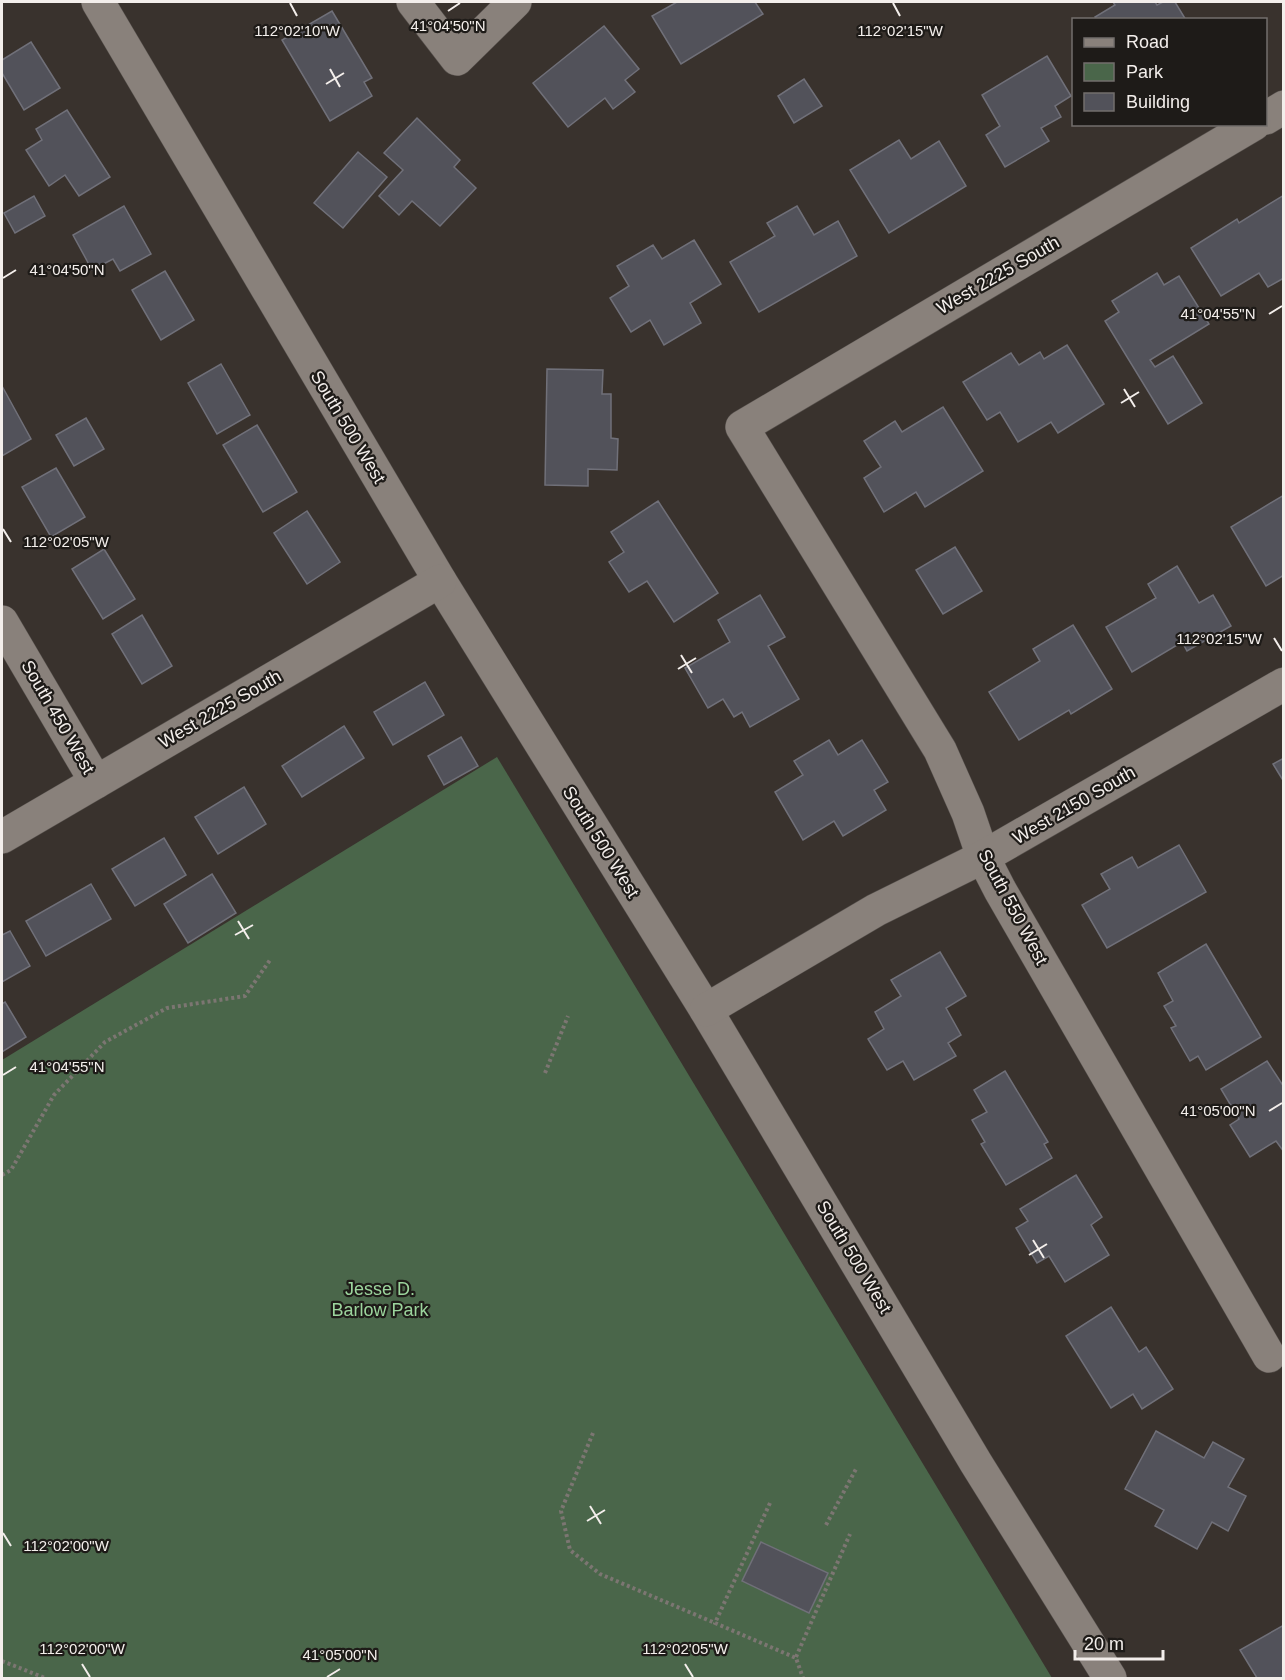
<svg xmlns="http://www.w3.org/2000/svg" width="1285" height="1680" font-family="Arial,sans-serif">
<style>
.green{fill:#4a664a}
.building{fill:#52525a;stroke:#707079;stroke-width:1.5}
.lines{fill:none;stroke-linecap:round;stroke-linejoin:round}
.minor-casing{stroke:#57514d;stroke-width:34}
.path{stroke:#7c7672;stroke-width:4;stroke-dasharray:3 3;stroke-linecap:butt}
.minor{stroke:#89817b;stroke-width:33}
.ticks{fill:none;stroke:#f3eeeb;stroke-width:2}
.labels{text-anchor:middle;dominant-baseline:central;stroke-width:4.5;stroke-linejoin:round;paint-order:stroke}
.street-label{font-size:18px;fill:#f3eeeb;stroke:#1e1b18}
.park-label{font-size:18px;fill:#9cd59d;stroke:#1e1b18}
.ticks-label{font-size:15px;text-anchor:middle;fill:#f3eeeb;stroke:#1e1b18;stroke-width:4.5;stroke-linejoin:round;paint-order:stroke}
</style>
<rect width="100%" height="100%" fill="#39322d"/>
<polygon class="green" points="497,757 1052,1678 2,1678 2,1060"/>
<g class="building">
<polygon points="677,2 755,2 763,14 681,64 652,16"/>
<polygon points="1113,2 1155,2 1157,5 1163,2 1175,2 1186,20 1097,20 1095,17 1115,5"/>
<polygon points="332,11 372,78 364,82 372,96 330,121 282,40"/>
<polygon points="604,26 639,69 625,80 635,92 613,109 605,98 568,127 533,83"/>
<polygon points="31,42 60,88 24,110 2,73 2,60"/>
<polygon points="1047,56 1071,96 1055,106 1061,117 1041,128 1049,141 1005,167 986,135 1000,126 982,95"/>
<polygon points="804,79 822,106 794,123 778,96"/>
<polygon points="67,110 110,177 79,196 65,175 49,186 26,150 42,140 36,129"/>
<polygon points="417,118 460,160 454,167 476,188 440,226 412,201 399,215 379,196 403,170 384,153"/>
<polygon points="899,140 911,159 939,141 966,186 889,233 850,170"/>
<polygon points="358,152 387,177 343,228 314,203"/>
<polygon points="1284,195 1284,278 1268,287 1259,273 1221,296 1191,248 1237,219 1239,223"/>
<polygon points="34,196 45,216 15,233 4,213"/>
<polygon points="124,206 151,254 120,271 113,259 92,270 73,235"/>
<polygon points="797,206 814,235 838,221 857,256 759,312 730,262 775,236 767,223"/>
<polygon points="694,240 721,284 690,303 701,323 664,345 650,320 631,332 610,298 629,286 617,266 653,245 662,259"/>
<polygon points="165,271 194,320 161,340 132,290"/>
<polygon points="1157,273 1164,285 1179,276 1209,324 1150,360 1155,367 1173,356 1202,403 1168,424 1105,321 1119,312 1112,301"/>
<polygon points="1067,345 1104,404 1058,433 1051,422 1018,442 1000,412 987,420 963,382 1011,353 1019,365 1040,352 1044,359"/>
<polygon points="221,364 250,415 217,434 188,383"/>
<polygon points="547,369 603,370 602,394 611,394 611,438 618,439 617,470 588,469 588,486 545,485"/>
<polygon points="2,386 31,439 2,456"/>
<polygon points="943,407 983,471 925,507 916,492 884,512 864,478 881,467 864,441 895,421 902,432"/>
<polygon points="86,418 104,449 74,466 56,435"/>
<polygon points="257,425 297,492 263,512 223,445"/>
<polygon points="56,468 85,517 51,537 22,487"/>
<polygon points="1284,495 1284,575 1266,586 1231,527"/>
<polygon points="658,501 718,593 674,622 647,581 629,592 609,562 624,552 611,532"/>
<polygon points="307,511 340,562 307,584 274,533"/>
<polygon points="955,547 982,591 943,614 916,570"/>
<polygon points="104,549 135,599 103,619 72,569"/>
<polygon points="1177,566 1199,603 1213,595 1231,626 1187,651 1182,642 1132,672 1106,627 1156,598 1148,584"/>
<polygon points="760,595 785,637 768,646 799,699 750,727 742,712 734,717 723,699 708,708 685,668 730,642 718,620"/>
<polygon points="142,615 172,666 142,684 112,634"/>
<polygon points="1073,625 1112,689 1071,714 1069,710 1019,740 989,692 1040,661 1033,649"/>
<polygon points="425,682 444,715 393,745 374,712"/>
<polygon points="344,726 364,758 302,797 282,766"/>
<polygon points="461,737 478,766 444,785 428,756"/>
<polygon points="829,740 838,755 862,740 888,782 874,790 886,810 843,836 834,821 803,840 775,792 803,775 794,761"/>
<polygon points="1284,758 1284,782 1273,764"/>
<polygon points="244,787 266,824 218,854 195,817"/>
<polygon points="164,838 186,875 135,906 112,869"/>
<polygon points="1179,845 1206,892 1107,948 1082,905 1110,889 1101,874 1132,857 1138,868"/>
<polygon points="212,874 236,913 188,943 164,904"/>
<polygon points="91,884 111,919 46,956 26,921"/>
<polygon points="10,931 30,966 2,982 2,935"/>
<polygon points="1206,944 1261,1037 1206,1070 1198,1056 1190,1061 1171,1028 1176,1026 1164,1006 1173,1001 1158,973"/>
<polygon points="940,952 966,996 946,1008 961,1035 948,1043 956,1056 914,1080 903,1061 887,1070 868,1039 884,1029 875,1012 901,996 891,980"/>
<polygon points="5,1002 26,1037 2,1052 2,1004"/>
<polygon points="1267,1061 1284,1087 1284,1152 1276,1141 1250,1157 1230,1125 1239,1119 1221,1089"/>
<polygon points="1005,1071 1048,1142 1044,1144 1052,1158 1006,1185 981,1144 985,1142 972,1120 987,1112 974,1090"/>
<polygon points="1076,1175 1102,1217 1091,1225 1109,1255 1065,1282 1049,1256 1037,1263 1016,1228 1028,1221 1020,1209"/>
<polygon points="1111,1307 1139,1352 1146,1347 1173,1389 1142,1409 1133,1394 1111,1408 1066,1336"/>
<polygon points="1156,1431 1204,1458 1213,1442 1244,1459 1228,1487 1246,1496 1228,1531 1212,1522 1197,1549 1155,1526 1164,1510 1125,1489"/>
<polygon points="761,1542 828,1573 809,1613 742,1581"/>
<polygon points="1284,1625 1284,1678 1257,1678 1240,1650"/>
</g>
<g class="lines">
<defs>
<g id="minor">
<polyline points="98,2 440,581 706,1010 976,1463 1110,1678"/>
<polyline points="413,2 457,59 515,2"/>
<polyline points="1266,118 1284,107"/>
<polyline points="1254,124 742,427 940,750 968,813 983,857 1000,890 1269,1356"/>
<polyline points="2,622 96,782"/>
<polyline points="2,837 440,581"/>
<polyline points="706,1010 876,910 983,857 1284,684"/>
</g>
</defs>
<use href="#minor" class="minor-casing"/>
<g class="path">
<polyline points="545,1073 568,1016"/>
<polyline points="2,1175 11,1170 54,1095 105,1042 167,1008 245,996 270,960"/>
<polyline points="593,1433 561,1511 570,1550 600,1574 715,1623"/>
<polyline points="770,1503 715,1623 796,1658 803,1678"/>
<polyline points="826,1525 856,1469"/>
<polyline points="796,1657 850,1534"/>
<polyline points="2,1661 45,1678"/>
</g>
<use href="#minor" class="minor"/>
</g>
<path class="ticks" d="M290,3l7,13M893,3l7,13M448,11l12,-8M330,69l10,18M326,84l18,-11M3,278l13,-8M1269,314l13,-8M1124,389l11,18M1121,403l18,-11M3,529l8,13M1274,638l8,13M681,655l11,18M678,669l18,-11M238,921l11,18M235,935l18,-10M3,1075l13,-8M1269,1111l13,-8M1033,1240l11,18M1029,1255l18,-11M590,1506l11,18M587,1521l18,-11M3,1533l8,13M82,1664l8,13M685,1664l8,13M327,1677l13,-8"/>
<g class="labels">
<g class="street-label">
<text transform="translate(998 275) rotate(-30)">West 2225 South</text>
<text transform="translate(348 427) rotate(59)">South 500 West</text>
<text transform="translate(220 709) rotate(-30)">West 2225 South</text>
<text transform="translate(58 717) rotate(60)">South 450 West</text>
<text transform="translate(1074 805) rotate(-30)">West 2150 South</text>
<text transform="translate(601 842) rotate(58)">South 500 West</text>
<text transform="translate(1013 907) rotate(62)">South 550 West</text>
<text transform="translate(854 1257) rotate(59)">South 500 West</text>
</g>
<g class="park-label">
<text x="380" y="1289">Jesse D.<tspan x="380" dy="21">Barlow Park</tspan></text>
</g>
</g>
<g class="ticks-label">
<text x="448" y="31">41°04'50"N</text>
<text x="297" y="36">112°02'10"W</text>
<text x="900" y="36">112°02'15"W</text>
<text x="67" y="275">41°04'50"N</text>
<text x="1218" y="319">41°04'55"N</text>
<text x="66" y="547">112°02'05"W</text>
<text x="1219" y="644">112°02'15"W</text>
<text x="67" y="1072">41°04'55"N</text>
<text x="1218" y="1116">41°05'00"N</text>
<text x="66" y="1551">112°02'00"W</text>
<text x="82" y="1654">112°02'00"W</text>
<text x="685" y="1654">112°02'05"W</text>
<text x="340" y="1660">41°05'00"N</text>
</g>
<rect width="1285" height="1680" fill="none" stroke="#f3eeeb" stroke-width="6"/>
<rect x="1072" y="18" width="195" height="108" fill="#1e1b18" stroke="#736f6c" stroke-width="1.5"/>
<rect x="1084" y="38" width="30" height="9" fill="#89817b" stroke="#736f6c" stroke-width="1.5"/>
<text x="1126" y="48" font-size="18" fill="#f3eeeb">Road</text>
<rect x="1084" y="63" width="30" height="18" fill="#4a664a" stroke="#736f6c" stroke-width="1.5"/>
<text x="1126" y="78" font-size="18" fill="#f3eeeb">Park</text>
<rect x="1084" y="93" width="30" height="18" fill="#52525a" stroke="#736f6c" stroke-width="1.5"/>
<text x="1126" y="108" font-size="18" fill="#f3eeeb">Building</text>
<path d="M1075 1650v9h88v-9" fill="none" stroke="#f3eeeb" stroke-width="3"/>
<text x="1084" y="1650" font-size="18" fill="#f3eeeb" stroke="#1e1b18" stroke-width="4.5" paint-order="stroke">20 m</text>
</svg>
